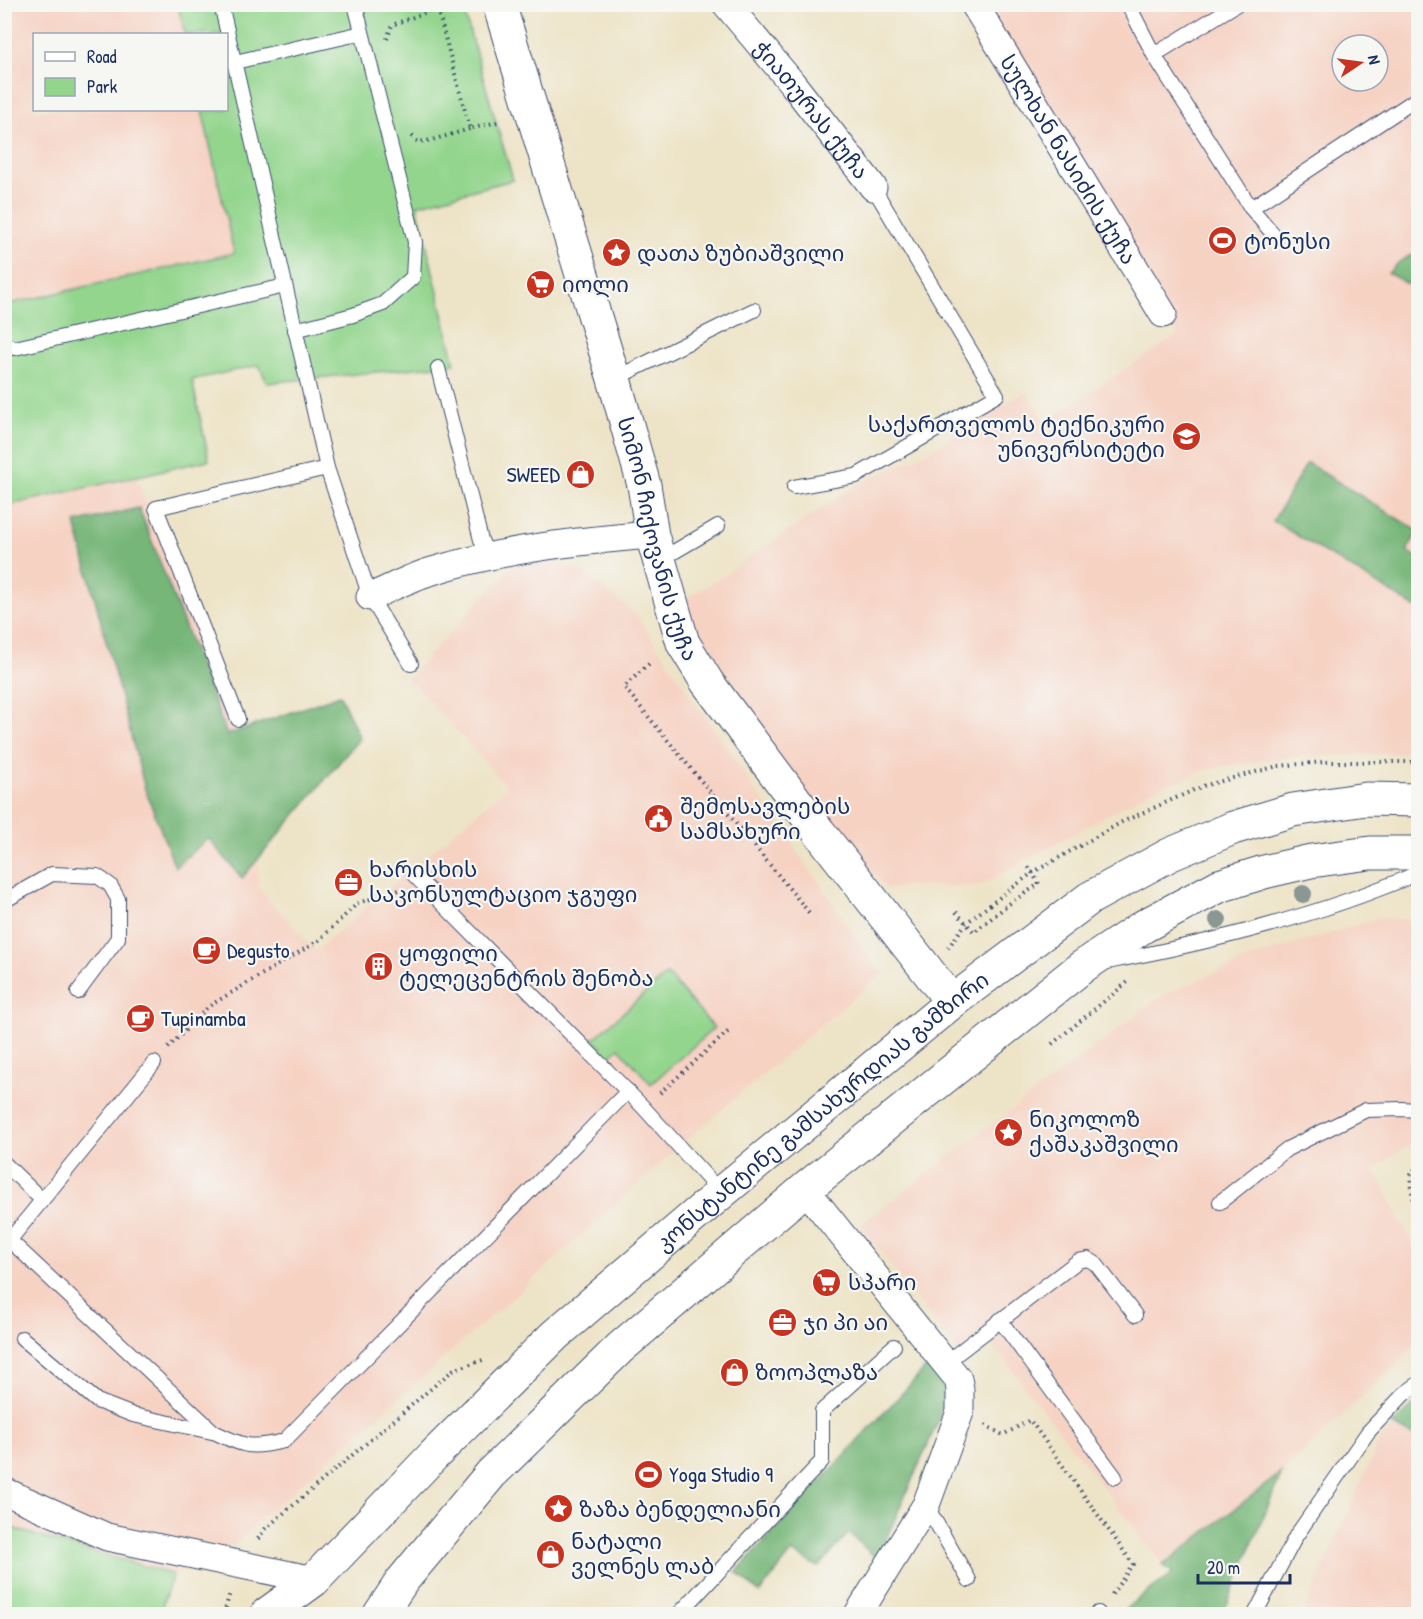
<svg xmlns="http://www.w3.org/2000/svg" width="1423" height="1619" font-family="'Patrick Hand','Noto Sans Georgian',sans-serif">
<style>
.built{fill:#f6d2c3;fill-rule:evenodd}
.green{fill:#93d58d;stroke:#578276;stroke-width:1.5}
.forest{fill:#76b678;stroke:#48726b;stroke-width:1.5}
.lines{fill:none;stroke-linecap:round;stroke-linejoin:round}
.lane-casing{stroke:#3a4a6e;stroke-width:16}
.street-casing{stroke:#3a4a6e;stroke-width:29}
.secondary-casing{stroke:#3a4a6e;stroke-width:35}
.primary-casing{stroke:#3a4a6e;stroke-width:35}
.path{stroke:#3a4a6e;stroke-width:4;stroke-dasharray:1.5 4.5;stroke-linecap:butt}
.lane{stroke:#fff;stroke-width:14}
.street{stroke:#fff;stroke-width:27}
.secondary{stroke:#fff;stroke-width:33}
.primary{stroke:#fff;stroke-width:33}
.tree{fill:#8a9793}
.labels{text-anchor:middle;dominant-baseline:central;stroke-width:4.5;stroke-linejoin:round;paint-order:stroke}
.street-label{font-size:22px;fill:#1b2f5e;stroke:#f6f6f2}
.poi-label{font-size:22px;fill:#1b2f5e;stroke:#f6f6f2;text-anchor:start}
</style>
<rect width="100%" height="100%" fill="#f6f6f2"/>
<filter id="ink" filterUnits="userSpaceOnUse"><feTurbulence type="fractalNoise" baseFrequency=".0167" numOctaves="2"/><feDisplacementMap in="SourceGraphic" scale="12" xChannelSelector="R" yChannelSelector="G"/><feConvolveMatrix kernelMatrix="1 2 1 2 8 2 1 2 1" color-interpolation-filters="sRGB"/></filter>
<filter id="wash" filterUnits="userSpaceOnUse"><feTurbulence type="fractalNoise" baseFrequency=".008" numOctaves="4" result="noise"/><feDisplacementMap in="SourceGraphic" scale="24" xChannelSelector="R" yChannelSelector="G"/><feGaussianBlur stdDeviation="1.35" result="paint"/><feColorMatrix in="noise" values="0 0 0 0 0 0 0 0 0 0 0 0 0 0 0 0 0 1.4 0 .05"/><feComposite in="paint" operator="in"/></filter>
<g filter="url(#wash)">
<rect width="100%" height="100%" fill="#ede3c6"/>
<g class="built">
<path d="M4,5h174l7,29h-151v76h168l58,255 -69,15 18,80 -73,16 122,316v96l58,63 191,-164 -81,-91 -19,-17 110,-118 33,-4 37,18 49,40 245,359 -202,172 -151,138 -265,233 -43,42 -47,16 -30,-10 -110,-29 -28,-11zM714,1028l-63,56 -32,-36z"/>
<path d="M984,5h434v747l-126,5 -85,12 -57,22 -171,95h-73l-19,3 -88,-102 -105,-145 -11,-42 26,-15 146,-99 75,-35 96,-60 19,31 133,-87zM1342,45h36v36h-36z"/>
<polygon points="1378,918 1418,920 1418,1140 1374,1168 1418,1253 1418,1343 1282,1472 1163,1565 989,1340 963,1359 860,1225 1163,995 1246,960"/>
<polygon points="1392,1425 1418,1438 1418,1614 1303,1614 1380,1439"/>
</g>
<g class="green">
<polygon points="178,5 462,5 513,180 417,205 455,364 267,383 259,365 192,380 209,460 5,506 4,305 234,253 202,110 226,110 226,34 185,34"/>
<polygon points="667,974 714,1028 651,1084 619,1048 609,1057 593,1039"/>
<path d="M5,1525c54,21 112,31 168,50l-14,39h-154z"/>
</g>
<g class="forest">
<polygon points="1418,251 1418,290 1388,273 1399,262"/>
<polygon points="1307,463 1418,531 1407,551 1418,558 1418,609 1273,521"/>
<polygon points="139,508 227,735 340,695 360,738 242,878 208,838 175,867 145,789 75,523"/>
<polygon points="936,1357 942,1366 943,1391 940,1417 877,1559 849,1533 818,1567 792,1552 760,1593 736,1572"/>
<polygon points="1418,1401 1418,1438 1392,1425"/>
<polygon points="1282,1472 1223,1614 1121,1614 1130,1605 1173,1573 1163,1565"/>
</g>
</g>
<g filter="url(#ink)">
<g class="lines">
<defs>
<g id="lane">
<polyline points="221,4 327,468 370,597 411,664"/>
<polyline points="1128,4 1154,55 1251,208 1274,235"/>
<polyline points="1154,55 1237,4"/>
<polyline points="235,62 362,33"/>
<polyline points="1251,208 1418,98"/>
<polyline points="295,330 353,315 383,304 413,277 415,242 355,4"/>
<polyline points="4,345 15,348 285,286"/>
<polyline points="438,368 481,540 488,556"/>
<polyline points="614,379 754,310"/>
<polyline points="794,487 856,476 997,395 873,187"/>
<polyline points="660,560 718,526"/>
<polyline points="238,719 156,508 327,468"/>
<polyline points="414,875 643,1107 721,1193"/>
<polyline points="4,901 52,874 97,876 110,885 118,899 118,938 78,992"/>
<path d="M1107,962c106,-20 212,-46 311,-89"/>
<polyline points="4,1163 41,1199"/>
<polyline points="1220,1202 1287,1149 1366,1110 1401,1109 1418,1110"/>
<path d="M4,1235l210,197c31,15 37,17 70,9l344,-350"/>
<polyline points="4,1247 154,1063"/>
<polyline points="1000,1320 1115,1477"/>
<polyline points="22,1338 97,1401 133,1415 212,1432"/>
<polyline points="945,1363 1078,1261 1088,1259 1096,1264 1135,1315"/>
<polyline points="926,1505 969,1580"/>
<polyline points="679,1614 822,1461 822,1411 894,1346"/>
<polyline points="1097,1614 1098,1613"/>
<polyline points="1255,1614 1296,1536 1368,1432 1404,1394 1418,1384"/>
</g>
<g id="street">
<path id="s1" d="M726,4l66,79 81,104"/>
<path id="s2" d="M974,4l189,310"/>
<path d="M370,597c19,-8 39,-19 59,-25 74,-23 147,-31 223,-37"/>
<polyline points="805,1189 958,1379 960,1389 960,1412 926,1505 858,1614"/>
<polyline points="4,1491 107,1537 314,1580"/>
</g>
<g id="secondary">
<path id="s3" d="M499,4l115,375 30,106 8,50 31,108 24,39 112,150 133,170"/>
</g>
<g id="primary">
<path id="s4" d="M267,1614l47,-34 120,-125 121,-120 166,-142 231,-191 138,-104 79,-43 64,-27 60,-18 73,-11 52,1"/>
<polyline points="380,1614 402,1581 491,1474 620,1348 805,1189 1082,967 1144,926 1219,886 1264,872 1311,861 1370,853 1418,853"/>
</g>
</defs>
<use href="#lane" class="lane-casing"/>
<use href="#street" class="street-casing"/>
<use href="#secondary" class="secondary-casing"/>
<use href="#primary" class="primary-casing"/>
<g class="path">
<polyline points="436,4 470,129 501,121"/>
<polyline points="387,39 392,25 437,8"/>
<polyline points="412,136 418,142 432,140 470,129"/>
<polyline points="649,664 624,687 811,915"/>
<polyline points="956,912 974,932 1009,904 1039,884 1027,864"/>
<polyline points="948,948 966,923 1032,873 1122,822 1203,786 1278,766 1324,762 1418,762"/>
<polyline points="1052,1044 1129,981"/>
<polyline points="168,1048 209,1006 318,941 358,903 399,890"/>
<polyline points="660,1093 731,1029"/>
<polyline points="1418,1164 1411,1175 1413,1205 1418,1219"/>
<polyline points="985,1425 1003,1435 1030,1420 1133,1564 1110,1597"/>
<polyline points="258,1539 265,1529 453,1370 483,1360"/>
<polyline points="224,1614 230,1592"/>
</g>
<use href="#lane" class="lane"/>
<use href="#street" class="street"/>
<use href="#secondary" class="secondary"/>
<use href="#primary" class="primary"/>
</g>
<g class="tree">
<circle cx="1303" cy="894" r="9"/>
<circle cx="1218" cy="920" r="9"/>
</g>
</g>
<defs>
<symbol id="stadium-disc" viewBox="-11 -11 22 22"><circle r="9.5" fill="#c8321e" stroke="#f6f6f2"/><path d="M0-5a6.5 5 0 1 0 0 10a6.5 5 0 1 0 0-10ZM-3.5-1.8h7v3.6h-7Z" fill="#fff"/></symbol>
<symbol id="sight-disc" viewBox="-11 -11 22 22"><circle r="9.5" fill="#c8321e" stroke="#f6f6f2"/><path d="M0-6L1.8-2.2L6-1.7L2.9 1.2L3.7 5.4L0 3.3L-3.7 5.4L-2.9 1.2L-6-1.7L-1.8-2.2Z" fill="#fff"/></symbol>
<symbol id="supermarket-disc" viewBox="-11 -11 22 22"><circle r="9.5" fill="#c8321e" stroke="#f6f6f2"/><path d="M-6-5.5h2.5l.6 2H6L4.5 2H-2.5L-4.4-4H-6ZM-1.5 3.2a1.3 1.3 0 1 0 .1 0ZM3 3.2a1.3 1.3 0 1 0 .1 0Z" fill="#fff"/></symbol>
<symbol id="university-disc" viewBox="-11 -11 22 22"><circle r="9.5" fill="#c8321e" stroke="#f6f6f2"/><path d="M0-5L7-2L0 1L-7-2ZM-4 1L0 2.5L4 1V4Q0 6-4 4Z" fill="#fff"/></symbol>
<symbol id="shop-disc" viewBox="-11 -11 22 22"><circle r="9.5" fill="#c8321e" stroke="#f6f6f2"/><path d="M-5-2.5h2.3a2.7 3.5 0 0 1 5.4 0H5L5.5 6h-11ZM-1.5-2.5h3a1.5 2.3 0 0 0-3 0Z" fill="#fff"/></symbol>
<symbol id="civic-disc" viewBox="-11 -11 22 22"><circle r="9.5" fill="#c8321e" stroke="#f6f6f2"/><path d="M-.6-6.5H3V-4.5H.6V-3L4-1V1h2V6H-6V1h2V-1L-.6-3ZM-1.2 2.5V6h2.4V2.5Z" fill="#fff"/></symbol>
<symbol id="office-disc" viewBox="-11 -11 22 22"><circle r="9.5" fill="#c8321e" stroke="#f6f6f2"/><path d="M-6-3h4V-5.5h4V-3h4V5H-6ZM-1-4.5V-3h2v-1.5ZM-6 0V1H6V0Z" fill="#fff"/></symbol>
<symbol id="cafe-disc" viewBox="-11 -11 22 22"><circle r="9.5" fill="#c8321e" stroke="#f6f6f2"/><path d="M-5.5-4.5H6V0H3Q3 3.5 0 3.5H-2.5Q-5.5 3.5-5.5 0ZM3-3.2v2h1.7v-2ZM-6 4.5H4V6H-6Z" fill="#fff"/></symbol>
<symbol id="building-disc" viewBox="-11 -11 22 22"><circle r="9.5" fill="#c8321e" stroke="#f6f6f2"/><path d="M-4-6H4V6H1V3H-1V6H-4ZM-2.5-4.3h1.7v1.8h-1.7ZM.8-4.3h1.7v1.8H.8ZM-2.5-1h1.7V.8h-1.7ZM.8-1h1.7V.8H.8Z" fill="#fff"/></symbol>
</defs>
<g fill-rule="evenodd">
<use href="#stadium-disc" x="1206" y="224" width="33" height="33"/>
<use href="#sight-disc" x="600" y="236" width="33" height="33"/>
<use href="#supermarket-disc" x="524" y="268" width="33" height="33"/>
<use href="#university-disc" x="1170" y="420" width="33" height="33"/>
<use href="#shop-disc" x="564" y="458" width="33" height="33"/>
<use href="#civic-disc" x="642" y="802" width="33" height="33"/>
<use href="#office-disc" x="332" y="866" width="33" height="33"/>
<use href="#cafe-disc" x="190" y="934" width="33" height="33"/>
<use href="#building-disc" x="362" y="950" width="33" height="33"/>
<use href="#cafe-disc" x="124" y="1002" width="33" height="33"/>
<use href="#sight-disc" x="992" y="1116" width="33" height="33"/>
<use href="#supermarket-disc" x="810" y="1266" width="33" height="33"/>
<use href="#office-disc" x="766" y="1306" width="33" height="33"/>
<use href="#shop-disc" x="718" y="1356" width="33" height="33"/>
<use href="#stadium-disc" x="632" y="1458" width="33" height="33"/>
<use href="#sight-disc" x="542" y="1492" width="33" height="33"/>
<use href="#shop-disc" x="534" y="1538" width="33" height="33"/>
</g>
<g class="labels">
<g class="street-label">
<text stroke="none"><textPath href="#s1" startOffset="136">ჭიათურას ქუჩა</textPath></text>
<text stroke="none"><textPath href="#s2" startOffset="182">სულხან ნასიძის ქუჩა</textPath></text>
<text stroke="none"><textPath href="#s3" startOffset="558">სიმონ ჩიქოვანის ქუჩა</textPath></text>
<text stroke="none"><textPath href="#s4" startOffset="750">კონსტანტინე გამსახურდიას გამზირი</textPath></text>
</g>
<g class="poi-label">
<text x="1244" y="241">ტონუსი</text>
<text x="637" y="253">დათა ზუბიაშვილი</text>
<text x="562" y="284">იოლი</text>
<text x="1165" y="424" text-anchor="end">საქართველოს ტექნიკური<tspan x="1165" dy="25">უნივერსიტეტი</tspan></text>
<text x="560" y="474" text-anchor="end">SWEED</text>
<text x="680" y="806">შემოსავლების<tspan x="680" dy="25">სამსახური</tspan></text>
<text x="369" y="869">ხარისხის<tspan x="369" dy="25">საკონსულტაციო ჯგუფი</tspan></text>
<text x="227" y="950">Degusto</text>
<text x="399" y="953">ყოფილი<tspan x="399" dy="25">ტელეცენტრის შენობა</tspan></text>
<text x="161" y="1018">Tupinamba</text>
<text x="1029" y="1119">ნიკოლოზ<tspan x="1029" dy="25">ქაშაკაშვილი</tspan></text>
<text x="848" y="1282">სპარი</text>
<text x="803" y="1322">ჯი პი აი</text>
<text x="755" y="1372">ზოოპლაზა</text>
<text x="669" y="1474">Yoga Studio 9</text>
<text x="579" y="1509">ზაზა ბენდელიანი</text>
<text x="571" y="1541">ნატალი<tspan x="571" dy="25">ველნეს ლაბ</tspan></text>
</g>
</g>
<rect width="1423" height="1619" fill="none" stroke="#f6f6f2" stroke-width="24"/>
<rect x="33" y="33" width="195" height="78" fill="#f6f6f2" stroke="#9ea6b7" stroke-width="1.5"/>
<rect x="45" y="52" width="30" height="9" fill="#ffffff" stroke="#9ea6b7" stroke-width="1.5"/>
<text x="87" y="63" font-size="18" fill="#1b2f5e">Road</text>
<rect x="45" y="78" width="30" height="18" fill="#93d58d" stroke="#9ea6b7" stroke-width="1.5"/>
<text x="87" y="93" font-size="18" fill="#1b2f5e">Park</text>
<g transform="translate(1360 63) rotate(77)"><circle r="28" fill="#f6f6f2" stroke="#9ea6b7" stroke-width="1.5"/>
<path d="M0-4.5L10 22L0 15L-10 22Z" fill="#c8321e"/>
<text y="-9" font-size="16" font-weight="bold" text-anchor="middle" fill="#1b2f5e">N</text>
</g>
<path d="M1198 1574v9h92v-9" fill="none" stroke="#1b2f5e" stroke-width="3"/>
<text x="1207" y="1574" font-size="18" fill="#1b2f5e" stroke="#f6f6f2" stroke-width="4.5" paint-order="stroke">20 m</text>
</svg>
